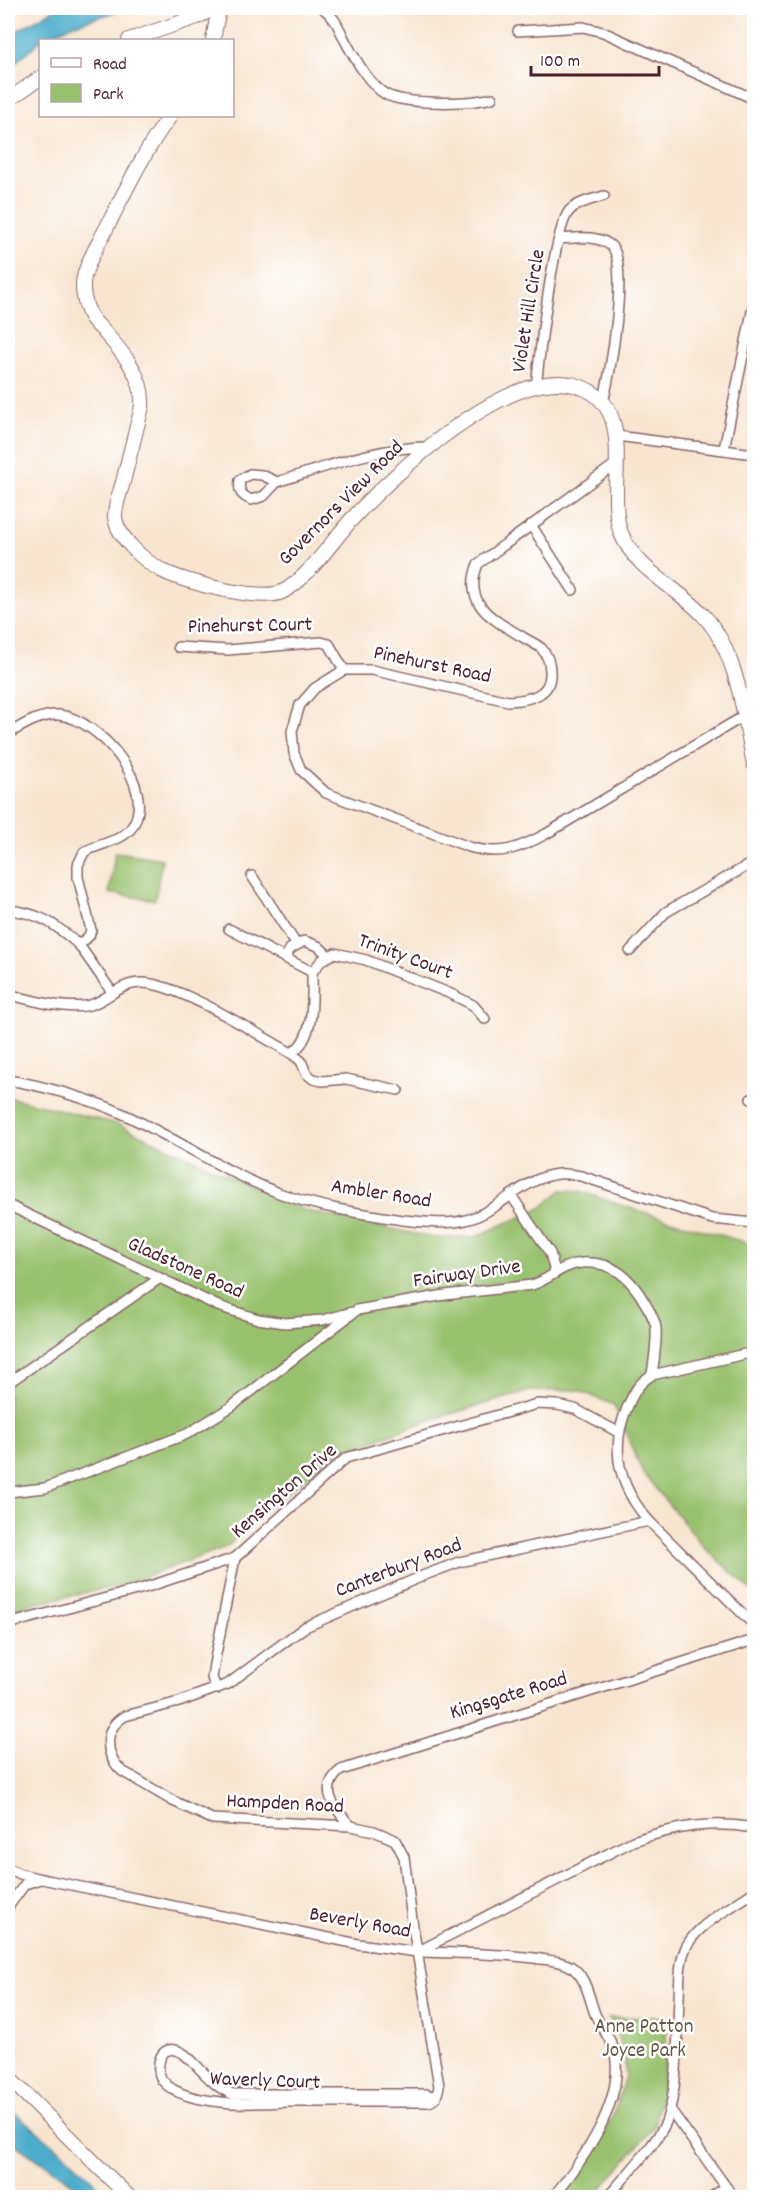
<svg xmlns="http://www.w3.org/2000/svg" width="762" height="2205" font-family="Dekko,sans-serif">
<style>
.green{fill:#98c16d;stroke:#71704c;stroke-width:1.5}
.water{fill:#4cadcb;stroke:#4b667b;stroke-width:1.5}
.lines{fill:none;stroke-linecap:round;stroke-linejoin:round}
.street-casing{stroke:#876465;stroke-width:12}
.secondary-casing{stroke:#876465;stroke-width:16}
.street{stroke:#fff;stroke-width:9}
.secondary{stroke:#fff;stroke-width:14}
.labels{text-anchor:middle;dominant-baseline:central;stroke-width:5;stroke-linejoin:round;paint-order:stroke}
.street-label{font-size:21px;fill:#4a1f2b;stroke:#fff}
.park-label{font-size:21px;fill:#655842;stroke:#fff}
</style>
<rect width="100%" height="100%" fill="#fff"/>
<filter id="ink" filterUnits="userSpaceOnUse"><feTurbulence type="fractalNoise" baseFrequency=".0167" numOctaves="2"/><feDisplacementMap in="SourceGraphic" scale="12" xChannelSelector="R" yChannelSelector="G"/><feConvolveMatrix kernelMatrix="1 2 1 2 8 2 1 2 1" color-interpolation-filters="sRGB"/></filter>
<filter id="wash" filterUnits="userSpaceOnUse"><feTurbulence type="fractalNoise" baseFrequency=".008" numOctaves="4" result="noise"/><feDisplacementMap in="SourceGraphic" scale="24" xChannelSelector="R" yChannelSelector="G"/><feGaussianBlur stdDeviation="1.35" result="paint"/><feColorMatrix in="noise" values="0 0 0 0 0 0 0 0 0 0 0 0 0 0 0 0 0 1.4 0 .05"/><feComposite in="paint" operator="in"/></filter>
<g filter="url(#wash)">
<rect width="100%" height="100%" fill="#f7e5d0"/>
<g class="green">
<polygon points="115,852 162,859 155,900 109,893"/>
<polygon points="8,1097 117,1124 306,1211 435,1238 475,1237 541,1208 562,1190 580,1191 620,1205 754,1245 754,1593 704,1547 643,1473 614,1405 578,1390 530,1391 429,1420 334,1455 257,1516 228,1546 123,1585 33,1603 8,1613"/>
<polygon points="667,2017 664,2083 654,2127 594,2197 563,2197 596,2148 612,2118 626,2077 623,2049 608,2018"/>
</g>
<g class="water">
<polygon points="57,8 129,8 72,25 41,40 8,69 8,36"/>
<path d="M8,2107l58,48 44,42h-25c-14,-23 -56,-38 -77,-59z"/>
</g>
</g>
<g filter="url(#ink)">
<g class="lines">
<defs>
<g id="street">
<path d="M323,8c15,12 16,22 25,38 10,17 21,38 37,48 20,11 85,10 107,4"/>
<polyline points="518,31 583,27 603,32 754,99"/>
<path d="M559,239c16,-1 40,-5 53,8 17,17 -2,131 -9,155"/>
<path d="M536,387c3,-28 18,-162 34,-177 9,-8 23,-11 34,-14"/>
<polyline points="617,436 754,454"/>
<polyline points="724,449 754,302"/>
<path d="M617,463l-139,101c-17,42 18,57 48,75 5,3 12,6 16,10 5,6 8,15 8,22 2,25 -21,29 -42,30l-136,-31h-28l-29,18 -15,17 -8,26 2,22 7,17 25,23 143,54c31,9 49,2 77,-13l198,-118"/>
<path d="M277,482l-13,14 -13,4c-10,-5 -13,-8 -11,-20l10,-6 12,1 15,7c49,-15 99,-35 151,-35"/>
<polyline points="531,525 573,590"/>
<polyline points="178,647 228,650 321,642 329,644 344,670"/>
<path d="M8,734c15,-9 32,-20 51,-19 40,4 99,72 73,112 -9,14 -34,17 -48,25l-6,13v12l13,53 -2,6 -10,9c-24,-21 -39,-32 -71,-35"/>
<polyline points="252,876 296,944"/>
<path d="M229,929l83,43c0,24 4,67 -21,81"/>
<polyline points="79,945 112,992"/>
<polyline points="630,951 666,912 754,862"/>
<polyline points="285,959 290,949 304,941 318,946 329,956"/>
<polyline points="312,972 322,960 335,953 366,960 451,994 473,1005 485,1019"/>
<path d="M8,994c21,6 64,18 85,10 18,-7 29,-22 50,-21 36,1 114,51 148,70l10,8 5,12 7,6 9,2 24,-2 52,11"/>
<path d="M8,1080c32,5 83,19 113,33 53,24 103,59 158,80 37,14 84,21 124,27 20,2 43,5 63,0 34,-9 56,-42 92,-46 8,-1 16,1 23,2l131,43 42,4"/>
<polyline points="751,1099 754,1098"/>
<polyline points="511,1195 550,1253 555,1272"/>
<polyline points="8,1205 218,1306 258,1319 285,1323 323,1320 352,1312"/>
<polyline points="652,1375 754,1352"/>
<polyline points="8,1383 160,1278"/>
<path d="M8,1492l37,-4 142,-54 44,-27 126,-97 88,-15 87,-10c18,-5 28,-20 50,-22 31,-2 49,15 63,40 4,7 10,16 11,25 1,15 -2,32 -4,47 -14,8 -19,19 -25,33 -18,42 -7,80 22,113l105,104"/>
<polyline points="8,1624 144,1588 235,1558 346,1458 537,1404 557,1405 575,1409 618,1432"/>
<polyline points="217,1689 212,1678 214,1664 235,1558"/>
<path d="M351,1826c-16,-17 -34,-37 -10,-56l413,-130"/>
<path d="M8,1868l12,6 22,5 316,65 59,8 216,-111c42,-14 77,-21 121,-13"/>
<polyline points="8,1907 25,1884 40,1879"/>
<path d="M420,1952c38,1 76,1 114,6 11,2 26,2 36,8 16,9 19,32 25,48 5,12 15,23 19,36 13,49 -32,112 -62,148"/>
<path d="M436,2097l-10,-3h-193c-24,-7 -42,-42 -58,-44 -16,-4 -20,19 -13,30 12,16 41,20 59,22 23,3 46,0 69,0 46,0 92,0 138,0 7,-1 10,-9 11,-16l-27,-166 -8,-63 -9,-17 -21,-9 -23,-5 -139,-7 -39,-18 -51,-30c-17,-16 -20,-42 3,-55l54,-14 49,-18 77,-57 120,-52 34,-13 190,-41"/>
<polyline points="670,2109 734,2198"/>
<path d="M607,2198c17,-21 49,-53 59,-76 13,-36 11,-85 13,-123 1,-20 -1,-45 13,-61 14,-18 43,-33 62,-46"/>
<polyline points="710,2198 726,2187"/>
</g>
<g id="secondary">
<polyline points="129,40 197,17 215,8"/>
<polyline points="213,40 219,8"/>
<polyline points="8,100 40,78"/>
<path d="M170,116c-25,34 -44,73 -63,111 -8,16 -19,32 -23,50 -3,13 1,29 7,40 4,6 11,12 15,17 18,20 38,43 36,72 -6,25 -13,51 -19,76 -3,11 -8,23 -8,34 1,20 29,45 46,54 21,12 100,32 121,22 25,-12 50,-51 70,-73 42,-46 159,-155 226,-133 63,20 26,103 43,147 15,38 57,54 83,83 34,37 40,100 50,148"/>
<polyline points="8,2077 130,2198"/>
</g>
</defs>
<use href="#street" class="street-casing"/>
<use href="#secondary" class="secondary-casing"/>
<use href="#street" class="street"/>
<use href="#secondary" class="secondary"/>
</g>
</g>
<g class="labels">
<g class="street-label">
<text transform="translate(530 311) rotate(-81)">Violet Hill Circle</text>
<text transform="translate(342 504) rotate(-45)">Governors View Road</text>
<text transform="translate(250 627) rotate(-1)">Pinehurst Court</text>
<text transform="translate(432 666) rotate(12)">Pinehurst Road</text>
<text transform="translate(405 958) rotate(20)">Trinity Court</text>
<text transform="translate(381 1195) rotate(9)">Ambler Road</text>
<text transform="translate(185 1269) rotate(24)">Gladstone Road</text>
<text transform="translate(467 1275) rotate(-8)">Fairway Drive</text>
<text transform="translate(285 1492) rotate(-41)">Kensington Drive</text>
<text transform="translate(399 1569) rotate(-21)">Canterbury Road</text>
<text transform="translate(509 1697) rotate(-17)">Kingsgate Road</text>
<text transform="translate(285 1805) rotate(3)">Hampden Road</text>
<text transform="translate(360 1924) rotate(10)">Beverly Road</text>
<text transform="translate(265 2082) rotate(2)">Waverly Court</text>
</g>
<g class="park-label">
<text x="644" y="2028">Anne Patton<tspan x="644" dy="24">Joyce Park</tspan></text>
</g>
</g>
<rect width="762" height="2205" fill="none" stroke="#fff" stroke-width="30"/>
<rect x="39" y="39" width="195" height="78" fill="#ffffff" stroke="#b7a5aa" stroke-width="1.5"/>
<rect x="51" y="58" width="30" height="9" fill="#ffffff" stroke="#b7a5aa" stroke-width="1.5"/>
<text x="93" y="69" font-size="18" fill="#4a1f2b">Road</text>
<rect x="51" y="84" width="30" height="18" fill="#98c16d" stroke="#b7a5aa" stroke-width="1.5"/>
<text x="93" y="99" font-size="18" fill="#4a1f2b">Park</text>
<path d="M531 66v9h128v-9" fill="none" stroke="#4a1f2b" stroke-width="3"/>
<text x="540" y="66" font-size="18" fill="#4a1f2b" stroke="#ffffff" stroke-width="4.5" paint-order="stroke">100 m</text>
</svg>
